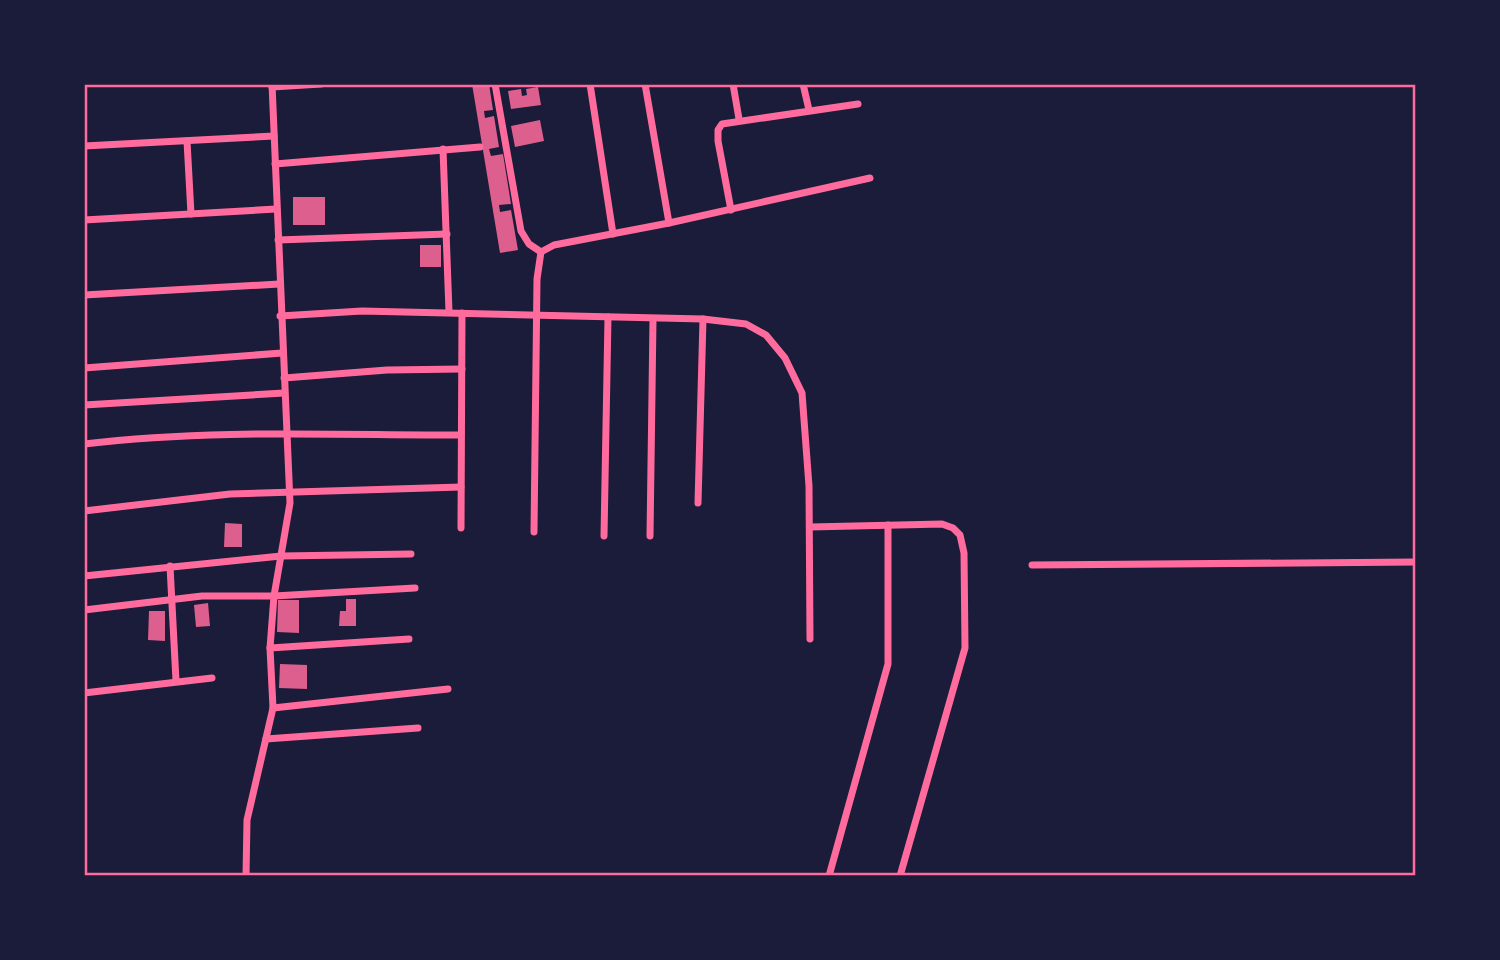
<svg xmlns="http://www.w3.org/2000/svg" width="1500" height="960" font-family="'Nunito Sans',sans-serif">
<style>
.building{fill:#dd5f8e}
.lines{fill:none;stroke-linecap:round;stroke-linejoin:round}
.minor{stroke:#ff6b9d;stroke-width:7}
.neatline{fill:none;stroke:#ff6b9d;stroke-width:2.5}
</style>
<rect width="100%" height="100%" fill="#1b1b3a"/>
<g class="building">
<polygon points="472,84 489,84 493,110 484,111 485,118 494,116 499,147 489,149 491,156 503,154 511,204 499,205 500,212 511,210 518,250 500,253"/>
<polygon points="538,87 541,105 511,109 508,91 521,89 522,96 527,95 526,89"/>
<polygon points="540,120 544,141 515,147 511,126"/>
<rect x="293" y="197" width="32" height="28"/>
<rect x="420" y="245" width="21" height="22"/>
<polygon points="225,523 242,524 242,547 224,547"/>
<polygon points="346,599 356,599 356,626 339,626 340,611 346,611"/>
<polygon points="278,600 299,600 299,633 277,632"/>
<polygon points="208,603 210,626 196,627 194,605"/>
<polygon points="149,611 165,611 165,641 148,640"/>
<polygon points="280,664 307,665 307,689 279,688"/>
</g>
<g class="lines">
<g class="minor">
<polyline points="495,84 521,231 529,244 541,252"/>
<polyline points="590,84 613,234"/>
<polyline points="645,84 669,223"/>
<polyline points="733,84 739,119"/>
<polyline points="803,84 809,110"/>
<polyline points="272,87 321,84"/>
<polyline points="187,141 191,214"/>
<polyline points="84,146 274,136"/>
<polyline points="443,149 449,312"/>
<polyline points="275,164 480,147"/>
<polyline points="731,210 718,141 718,130 722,124 858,104"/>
<polyline points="84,220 276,209"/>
<polyline points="278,240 447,234"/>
<polyline points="84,295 279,284"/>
<polyline points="280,316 362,311 703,319 746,324 766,335 785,358 802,393 809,486 810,639"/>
<polyline points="84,368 282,353"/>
<polyline points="284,378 387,370 462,369"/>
<polyline points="84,405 284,393"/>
<path d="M84,444c126,-15 251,-9 377,-9"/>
<polyline points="698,503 703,319"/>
<polyline points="84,511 230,494 461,487"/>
<polyline points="810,527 942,524 953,528 960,535 964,553 965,648 900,876"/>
<polyline points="461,528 462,313"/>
<polyline points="534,532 537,279 541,252 554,245 669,223 870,178"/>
<polyline points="604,536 608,317"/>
<polyline points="650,536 653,320"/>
<polyline points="1032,565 1416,562"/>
<polyline points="170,566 176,681"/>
<polyline points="84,576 281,556 411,554"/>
<polyline points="84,610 202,596 274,596 415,588"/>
<polyline points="270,648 409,639"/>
<polyline points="84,693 212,678"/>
<polyline points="273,708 448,689"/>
<polyline points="266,739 418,728"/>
<polyline points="246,876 247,820 273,708 270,648 274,596 290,503 272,84"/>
<polyline points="829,876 888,664 888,525"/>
</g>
</g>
<rect width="1500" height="960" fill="none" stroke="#1b1b3a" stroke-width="172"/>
<rect x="86" y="86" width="1328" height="788" class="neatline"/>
</svg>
